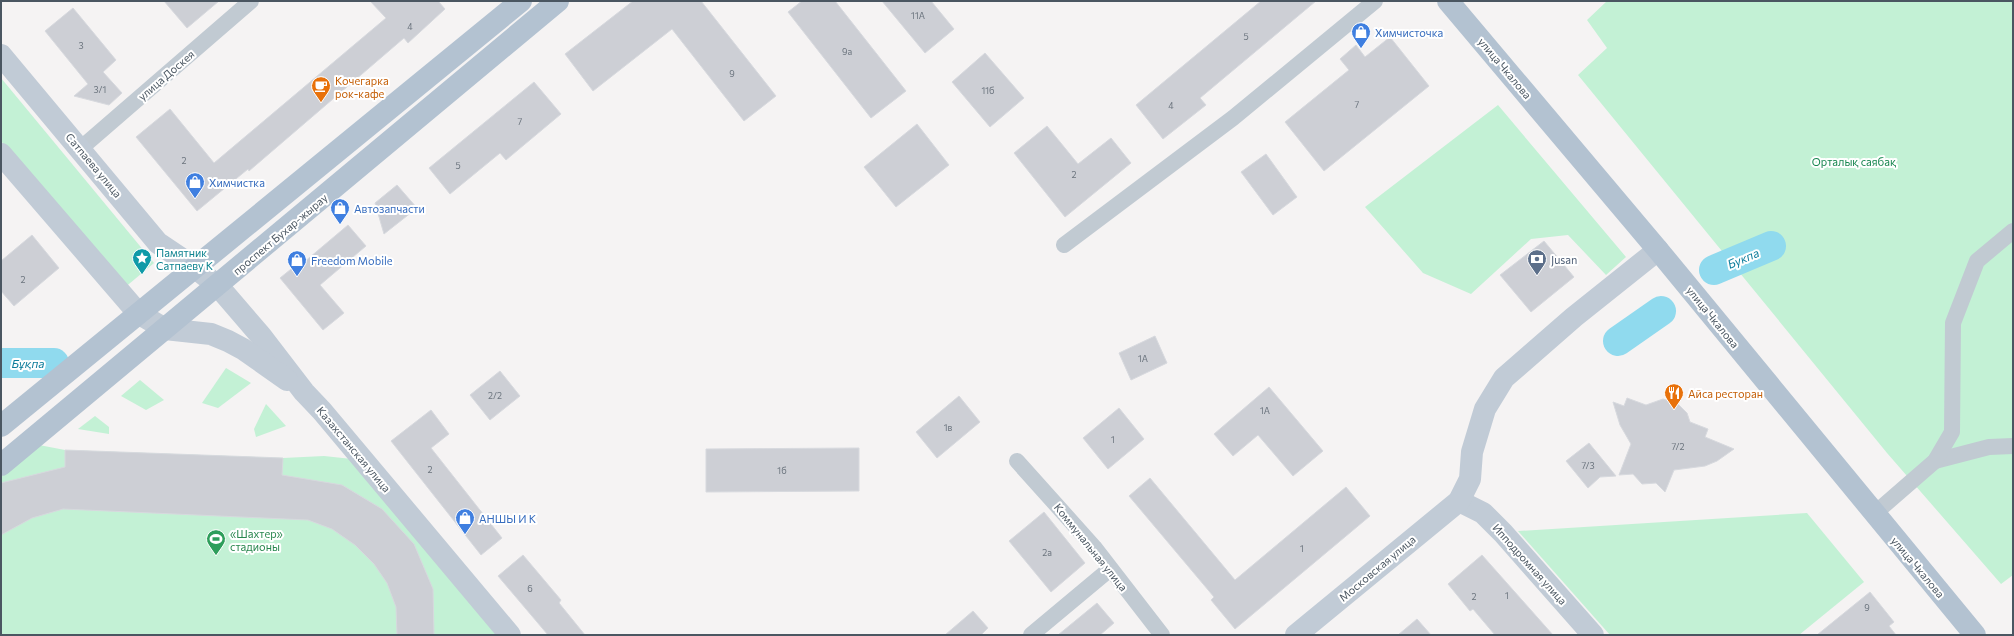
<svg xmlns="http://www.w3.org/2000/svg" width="2014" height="636" font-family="Commissioner,sans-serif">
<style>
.green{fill:#c3f1d5}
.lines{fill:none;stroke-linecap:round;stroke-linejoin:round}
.river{stroke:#90daee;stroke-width:30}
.building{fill:#cdcfd5;stroke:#d7d9de}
.street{stroke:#c1cad2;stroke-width:16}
.secondary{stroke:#c1cbd6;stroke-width:22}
.primary{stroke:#b3c2d1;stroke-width:22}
.labels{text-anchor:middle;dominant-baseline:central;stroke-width:4;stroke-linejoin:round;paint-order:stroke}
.number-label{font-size:9px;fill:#6b747e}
.shop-label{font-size:11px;fill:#366cbe;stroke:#fff;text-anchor:start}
.street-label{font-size:11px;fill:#4a5661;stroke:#fff}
.food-label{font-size:11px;fill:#c56008;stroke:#fff;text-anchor:start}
.park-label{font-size:11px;fill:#17864f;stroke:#fff}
.culture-label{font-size:11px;fill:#0d838f;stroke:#fff;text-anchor:start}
.service-label{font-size:11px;fill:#4e5e75;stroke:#fff;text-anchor:start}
.leisure-label{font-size:11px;fill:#27864d;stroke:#fff;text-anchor:start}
.water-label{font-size:12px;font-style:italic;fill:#0c7c9b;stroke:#fff}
</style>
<rect width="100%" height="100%" fill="#f5f3f3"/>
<g class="green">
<polygon points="1607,1 2013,1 2013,575 2001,584 1887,453 1578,75 1607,48 1587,20"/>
<polygon points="1,78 154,263 123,289 1,141"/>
<polygon points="1498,105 1626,257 1606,275 1568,235 1531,239 1471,294 1423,273 1365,207"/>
<polygon points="226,368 251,383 218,408 202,403"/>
<polygon points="140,380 164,400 146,410 121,396"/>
<polygon points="266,404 286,426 256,437 254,429"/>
<polygon points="95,416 109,427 109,434 78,429"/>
<polygon points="39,445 65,450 283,458 324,456 352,459 497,635 1,635 1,477"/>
<polygon points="1807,513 1864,582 1799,635 1610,635 1518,531"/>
</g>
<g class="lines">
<g class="river">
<polyline points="1714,270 1771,246"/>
<polyline points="1618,341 1661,311"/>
<polyline points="1,363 54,363"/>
</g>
</g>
<g class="building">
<polygon points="164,1 219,1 187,28"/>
<polygon points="370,1 438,1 445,9 408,43 404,38 249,171 248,169 197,211 136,137 170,109 214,163 386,18"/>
<polygon points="633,1 701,1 776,96 744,121 672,29 593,91 565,54"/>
<polygon points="802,1 835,1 906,91 871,118 788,12"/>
<polygon points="882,1 931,1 954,29 925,53"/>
<polygon points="1261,1 1316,1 1200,98 1206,105 1163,139 1136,105"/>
<polygon points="73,8 116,60 103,72 122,93 109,105 74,96 88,84 45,31"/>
<polygon points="1390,37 1429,86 1324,171 1285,122 1349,70 1340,59 1356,45 1365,57"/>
<polygon points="985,53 1024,98 990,127 952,82"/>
<polygon points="534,82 561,114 506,160 500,153 450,194 429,168"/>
<polygon points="917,124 949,165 896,207 864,167"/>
<polygon points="1047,126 1078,164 1111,138 1131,163 1065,217 1014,153"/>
<polygon points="1266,154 1297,197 1273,215 1241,172"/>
<polygon points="397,185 417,208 384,234 375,203"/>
<polygon points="348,225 366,246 320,285 344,313 323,330 280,278 301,261 303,263"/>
<polygon points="32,235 59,268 14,306 1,291 1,261"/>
<polygon points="1544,241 1574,277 1531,312 1500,275"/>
<polygon points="1155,336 1167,363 1131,380 1119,353"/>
<polygon points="500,371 520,396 490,420 470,395"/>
<polygon points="1269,387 1323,451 1293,476 1258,435 1233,456 1214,434"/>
<polygon points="959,396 980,422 937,458 916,432"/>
<polygon points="1627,398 1646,405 1663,399 1677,403 1687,413 1690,422 1708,429 1705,437 1734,449 1717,461 1705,466 1674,470 1665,492 1656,483 1642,484 1633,474 1619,475 1631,444 1620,425 1613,402 1624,406"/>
<polygon points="1119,408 1144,439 1108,469 1083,438"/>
<polygon points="431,410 449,434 431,448 502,538 481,555 391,441"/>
<polygon points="1589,443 1616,476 1600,477 1588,488 1566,461"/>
<polygon points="859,448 859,491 706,492 706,449"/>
<polygon points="65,450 283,458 282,475 342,485 382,509 414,544 433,589 434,635 397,635 396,607 387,583 374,564 355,545 332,529 308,520 63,509 32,518 1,535 1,483 65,467"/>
<polygon points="1150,478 1235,580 1346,487 1370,516 1235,629 1211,600 1214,597 1129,496"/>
<polygon points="1044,512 1085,563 1051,592 1009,541"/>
<polygon points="523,555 561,600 559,603 585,635 548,635 498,576"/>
<polygon points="1482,555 1553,635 1495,635 1473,609 1470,611 1448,584"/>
<polygon points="1870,592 1894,622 1889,626 1896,635 1817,635"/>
<polygon points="1097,603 1114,623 1100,635 1058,635"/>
<polygon points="973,611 988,628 981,635 945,635"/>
<polygon points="1417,619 1431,635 1398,635"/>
</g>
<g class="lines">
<g class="street">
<polyline points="80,149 251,1"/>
<polyline points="1064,245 1233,118 1375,1"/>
<polyline points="1017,461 1094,547 1162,635"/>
<polyline points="1935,461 1989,447 2013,446"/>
<polyline points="1874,514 1935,461 1952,432 1953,323 1977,261 2013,231"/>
<polyline points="1031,635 1110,569"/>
</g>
<g class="secondary">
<polyline points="1,55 158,243 194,267 218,286 261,336 304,392 322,411 510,635"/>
<polyline points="1,154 138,313 165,329 211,334 228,341 243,349 287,380"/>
<polyline points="1459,501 1483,513 1503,533 1593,635"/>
<polyline points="1296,635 1459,501 1470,479 1472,452 1485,409 1504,378 1574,317 1658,250"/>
</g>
<g class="primary">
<polyline points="1448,1 1658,250 1975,635"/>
<polyline points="1,426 521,1"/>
<polyline points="1,465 558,1"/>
</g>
</g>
<defs>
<symbol id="shop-pin" viewBox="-11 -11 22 30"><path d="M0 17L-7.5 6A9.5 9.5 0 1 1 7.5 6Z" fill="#3f7fe0" stroke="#fff"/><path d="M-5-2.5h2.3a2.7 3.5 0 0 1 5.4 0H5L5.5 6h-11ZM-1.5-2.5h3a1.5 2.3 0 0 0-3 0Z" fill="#fff"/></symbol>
<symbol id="cafe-pin" viewBox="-11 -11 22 30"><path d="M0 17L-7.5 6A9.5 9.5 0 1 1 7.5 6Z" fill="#e8710a" stroke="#fff"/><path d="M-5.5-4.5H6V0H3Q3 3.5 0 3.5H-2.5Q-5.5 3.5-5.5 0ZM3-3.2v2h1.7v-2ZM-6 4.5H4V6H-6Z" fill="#fff"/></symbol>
<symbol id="sight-pin" viewBox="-11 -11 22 30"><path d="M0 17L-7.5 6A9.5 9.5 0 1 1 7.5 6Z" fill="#0f9aa8" stroke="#fff"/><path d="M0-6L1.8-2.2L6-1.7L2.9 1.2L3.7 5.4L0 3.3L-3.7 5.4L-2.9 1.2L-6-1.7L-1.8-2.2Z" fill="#fff"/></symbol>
<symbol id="bank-pin" viewBox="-11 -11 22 30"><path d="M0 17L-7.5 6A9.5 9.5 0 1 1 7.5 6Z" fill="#5c6f8a" stroke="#fff"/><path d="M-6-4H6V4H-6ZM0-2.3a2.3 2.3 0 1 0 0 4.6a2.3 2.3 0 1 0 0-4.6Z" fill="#fff"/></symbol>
<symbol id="restaurant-pin" viewBox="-11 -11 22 30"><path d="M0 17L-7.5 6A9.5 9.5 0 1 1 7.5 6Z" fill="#e8710a" stroke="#fff"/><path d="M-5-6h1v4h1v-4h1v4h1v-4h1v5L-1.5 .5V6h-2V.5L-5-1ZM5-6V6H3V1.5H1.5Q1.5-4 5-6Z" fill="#fff"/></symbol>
<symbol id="stadium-pin" viewBox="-11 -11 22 30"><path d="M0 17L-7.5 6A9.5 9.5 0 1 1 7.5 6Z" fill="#2e9e5b" stroke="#fff"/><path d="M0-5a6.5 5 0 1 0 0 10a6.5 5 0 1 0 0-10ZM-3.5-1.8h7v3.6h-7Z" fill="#fff"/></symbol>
</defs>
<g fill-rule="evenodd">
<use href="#shop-pin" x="1350" y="21" width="22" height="30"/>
<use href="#cafe-pin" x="310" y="75" width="22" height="30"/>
<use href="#shop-pin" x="184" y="171" width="22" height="30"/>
<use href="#shop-pin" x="329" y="197" width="22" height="30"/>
<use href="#sight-pin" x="131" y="247" width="22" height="30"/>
<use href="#bank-pin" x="1526" y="248" width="22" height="30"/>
<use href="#shop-pin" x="286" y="249" width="22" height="30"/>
<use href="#restaurant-pin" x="1663" y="382" width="22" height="30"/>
<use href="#shop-pin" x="454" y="507" width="22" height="30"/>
<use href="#stadium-pin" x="205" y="528" width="22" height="30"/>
</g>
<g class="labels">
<g class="number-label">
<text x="918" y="15">11А</text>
<text x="410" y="26">4</text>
<text x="1246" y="36">5</text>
<text x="81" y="45">3</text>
<text x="847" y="51">9а</text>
<text x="732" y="73">9</text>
<text x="100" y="89">3/1</text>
<text x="988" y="90">11б</text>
<text x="1357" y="104">7</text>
<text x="1171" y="105">4</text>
<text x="520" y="121">7</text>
<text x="184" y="160">2</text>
<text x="458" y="165">5</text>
<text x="1074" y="174">2</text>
<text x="23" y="279">2</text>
<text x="1143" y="358">1А</text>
<text x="495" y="395">2/2</text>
<text x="1265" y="410">1А</text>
<text x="948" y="427">1в</text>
<text x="1113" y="439">1</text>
<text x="1678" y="446">7/2</text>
<text x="1588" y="465">7/3</text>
<text x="430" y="469">2</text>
<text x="782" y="470">1б</text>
<text x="1302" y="548">1</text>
<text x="1047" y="552">2а</text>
<text x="530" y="588">6</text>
<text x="1507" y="595">1</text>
<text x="1474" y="596">2</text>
<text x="1867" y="607">9</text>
</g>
<g class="shop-label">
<text x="1375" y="32">Химчисточка</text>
<text x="209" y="182">Химчистка</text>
<text x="354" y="208">Автозапчасти</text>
<text x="311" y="260">Freedom Mobile</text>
<text x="479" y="518">АНШЫ И К</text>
</g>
<g class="street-label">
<text transform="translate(1505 68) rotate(50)">улица Чкалова</text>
<text transform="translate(166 75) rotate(-41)">улица Доскея</text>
<text transform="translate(94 165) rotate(50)">Сатпаева улица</text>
<text transform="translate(280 234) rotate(-40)">проспект Бухар-жырау</text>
<text transform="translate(1713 317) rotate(51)">улица Чкалова</text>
<text transform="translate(354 449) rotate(50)">Казахстанская улица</text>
<text transform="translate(1091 547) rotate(51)">Коммунальная улица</text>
<text transform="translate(1530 564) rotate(48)">Ипподромная улица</text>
<text transform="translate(1918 567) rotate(50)">улица Чкалова</text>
<text transform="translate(1377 568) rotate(-40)">Московская улица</text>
</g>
<g class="food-label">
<text x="335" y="80">Кочегарка<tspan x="335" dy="13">рок-кафе</tspan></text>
<text x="1688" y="393">Айса ресторан</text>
</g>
<g class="park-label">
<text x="1854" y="161">Орталық саябақ</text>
</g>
<g class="culture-label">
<text x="156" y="252">Памятник<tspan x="156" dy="13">Сатпаеву К</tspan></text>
</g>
<g class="service-label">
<text x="1551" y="259">Jusan</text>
</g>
<g class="leisure-label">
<text x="230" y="533">«Шахтер»<tspan x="230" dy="13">стадионы</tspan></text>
</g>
<g class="water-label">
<text transform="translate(1743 258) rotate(-23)">Букпа</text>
<text x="28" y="363">Бұқпа</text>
</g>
</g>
<rect width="2014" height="636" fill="none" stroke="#4a5661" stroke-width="4"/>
</svg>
